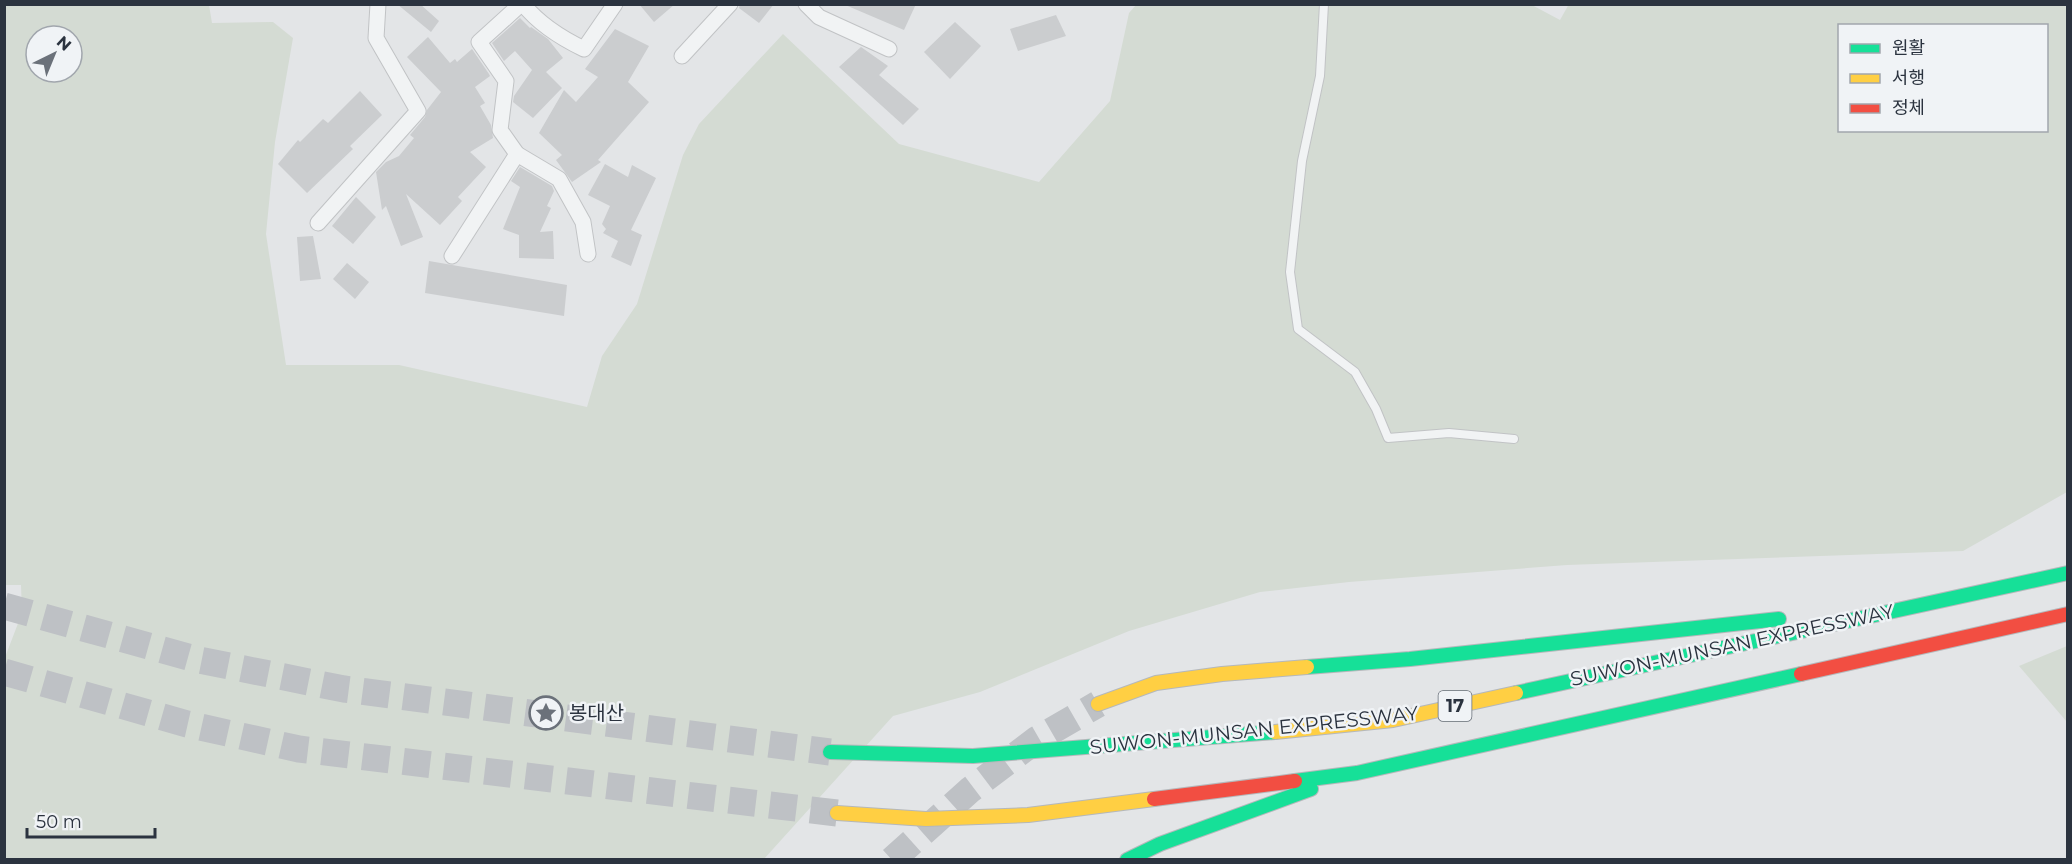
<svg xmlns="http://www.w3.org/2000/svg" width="2072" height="864" font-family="Montserrat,'Noto Sans KR',sans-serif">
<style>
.green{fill:#d4dbd3;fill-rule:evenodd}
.building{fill:#cbcdcf}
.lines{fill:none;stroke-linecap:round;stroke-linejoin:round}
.highway-tunnel{stroke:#bec1c5;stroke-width:27;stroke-dasharray:27 14;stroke-linecap:butt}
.lane-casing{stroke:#c1c3c5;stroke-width:10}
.street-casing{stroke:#c1c3c5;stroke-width:17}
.fast-casing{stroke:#b5b8bb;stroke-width:16}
.slow-casing{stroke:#b5b8bb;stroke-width:16}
.jam-casing{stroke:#b5b8bb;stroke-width:16}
.lane{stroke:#f1f3f4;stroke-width:8}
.street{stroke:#f1f3f4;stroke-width:15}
.fast{stroke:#16e098;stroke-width:14}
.slow{stroke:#ffcf43;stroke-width:14}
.jam{stroke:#f24e42;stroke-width:14}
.labels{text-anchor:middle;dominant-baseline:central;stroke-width:5;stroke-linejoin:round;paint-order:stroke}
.shield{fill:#f0f3f6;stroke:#666d76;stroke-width:1.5}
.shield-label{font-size:18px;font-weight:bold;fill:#2b333f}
.street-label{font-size:20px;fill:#2b333f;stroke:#f0f3f6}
.poi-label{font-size:20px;fill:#2b333f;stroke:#f0f3f6;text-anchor:start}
</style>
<rect width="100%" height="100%" fill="#e3e5e7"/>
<g class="green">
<path d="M1530,4l30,16 9,-16 498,1v487l-104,59 -396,14 -218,17 -89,10 -131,39 -149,61 -87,24 -129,143h-759l-1,-199 18,-47 -1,-28h-17l1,-580h204l3,18 61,-1 20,16 -18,104 -9,92 20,131h113l188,42 15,-51 35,-52 46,-149 16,-31 84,-90 116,110 140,38 71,-81 19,-88 7,-8zM1840,26h206v104h-206zM36,36h36v36h-36z"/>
<polygon points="2067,646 2067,722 2019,666"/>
</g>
<g class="building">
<polygon points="397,4 420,4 439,21 431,32"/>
<polygon points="639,4 675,4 654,22"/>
<polygon points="740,4 774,4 759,23 739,8"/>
<polygon points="843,4 916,4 904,30"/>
<polygon points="1056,15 1066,36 1018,51 1010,29"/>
<polygon points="520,18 530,28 531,27 548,39 563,58 546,72 562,88 533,118 513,102 514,96 532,70 515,51 504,61 492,43"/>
<polygon points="955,22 981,46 950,79 924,52"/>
<polygon points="615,29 649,46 628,82 649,102 598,160 601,162 572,182 556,160 562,155 539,133 564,90 576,102 598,77 585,69"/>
<polygon points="428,37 450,63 455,59 457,62 472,49 489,74 490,76 475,87 485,103 480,106 491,125 493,138 470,152 486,167 458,197 462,201 440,225 406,194 423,237 401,246 386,206 382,210 376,172 386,162 399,156 414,138 410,135 425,117 427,110 441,92 407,57"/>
<polygon points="861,47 888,66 879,75 919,109 903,125 839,67"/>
<polygon points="360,91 382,115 350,146 353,149 307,193 278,164 298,140 300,142 323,119 328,123"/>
<polygon points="605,164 628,177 632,165 656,178 631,230 642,235 631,266 611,257 618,241 603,233 606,229 602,224 610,206 588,195"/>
<polygon points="520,167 552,186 554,191 547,206 551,208 540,232 553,231 554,259 519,258 519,235 503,229 520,187 511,181"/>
<polygon points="356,197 376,217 353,244 332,226"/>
<polygon points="313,236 321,279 300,281 297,237"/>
<polygon points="429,261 567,285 564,316 425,293"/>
<polygon points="347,263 369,282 355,299 333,279"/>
</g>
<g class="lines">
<g class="highway-tunnel">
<polyline points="4,606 199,660 344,689 830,752"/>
<polyline points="4,672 187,724 299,749 837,813"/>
<polyline points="892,860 970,790 1036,740 1098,704"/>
</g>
<defs>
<polyline id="lane" points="1324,4 1320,76 1302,161 1290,272 1298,329 1355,372 1376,409 1388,438 1449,433 1514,439"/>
<g id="street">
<path d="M523,4c16,20 38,34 61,45l31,-45"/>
<polyline points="806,4 819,17 889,49"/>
<polyline points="682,56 730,4"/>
<polyline points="517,154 559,179 583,222 588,254"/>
<polyline points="318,223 418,111 376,38 378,4"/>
<polyline points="452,256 517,154 500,130 506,81 479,42 521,4"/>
</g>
<g id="fast">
<polyline points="1307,667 1410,659 1779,619"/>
<polyline points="1516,693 2068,573"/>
<polyline points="830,752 973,756 1275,732"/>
<polyline points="1295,781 1357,773 1801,674"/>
<polyline points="1127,860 1160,844 1311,789"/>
</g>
<g id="slow">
<polyline points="1098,704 1156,683 1222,674 1307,667"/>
<polyline points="1275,732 1393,720 1516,693"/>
<polyline points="837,813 926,819 1028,815 1154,799"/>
</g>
<g id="jam">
<polyline points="1801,674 2068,614"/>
<polyline points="1154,799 1295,781"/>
</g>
</defs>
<use href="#lane" class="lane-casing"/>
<use href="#street" class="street-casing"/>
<use href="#fast" class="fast-casing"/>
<use href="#slow" class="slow-casing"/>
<use href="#jam" class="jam-casing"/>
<use href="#lane" class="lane"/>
<use href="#street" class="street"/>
<use href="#fast" class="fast"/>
<use href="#slow" class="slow"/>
<use href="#jam" class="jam"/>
</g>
<defs>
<symbol id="sight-ring" viewBox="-11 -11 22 22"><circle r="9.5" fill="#f0f3f6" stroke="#6b717a" stroke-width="1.5"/><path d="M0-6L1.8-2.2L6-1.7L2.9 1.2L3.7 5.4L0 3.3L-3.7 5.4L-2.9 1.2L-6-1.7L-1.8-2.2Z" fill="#6b717a"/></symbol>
</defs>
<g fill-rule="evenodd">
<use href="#sight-ring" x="527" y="694" width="38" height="38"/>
</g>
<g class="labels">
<rect class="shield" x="1438.5" y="691" width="33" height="30" rx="4.5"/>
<g class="shield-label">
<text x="1455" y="706">17</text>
</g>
<g class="street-label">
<text transform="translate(1732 645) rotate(-12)">SUWON-MUNSAN EXPRESSWAY</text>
<text transform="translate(1254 730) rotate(-6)">SUWON-MUNSAN EXPRESSWAY</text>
</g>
<g class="poi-label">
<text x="569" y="713">봉대산</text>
</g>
</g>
<rect width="2072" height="864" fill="none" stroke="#2b333f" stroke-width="12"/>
<rect x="1838" y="24" width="210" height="108" fill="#f0f3f6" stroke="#a1a6ad" stroke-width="1.5"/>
<rect x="1850" y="44" width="30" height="9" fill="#16e098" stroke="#a1a6ad" stroke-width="1.5"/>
<text x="1892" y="54" font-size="18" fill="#2b333f">원활</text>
<rect x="1850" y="74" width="30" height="9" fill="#ffcf43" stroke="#a1a6ad" stroke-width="1.5"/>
<text x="1892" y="84" font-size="18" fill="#2b333f">서행</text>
<rect x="1850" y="104" width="30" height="9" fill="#f24e42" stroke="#a1a6ad" stroke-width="1.5"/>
<text x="1892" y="114" font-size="18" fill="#2b333f">정체</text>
<g transform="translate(54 54) rotate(43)"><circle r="28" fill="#f0f3f6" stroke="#a1a6ad" stroke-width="1.5"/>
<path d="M0-4.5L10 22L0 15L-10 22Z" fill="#6b717a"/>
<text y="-9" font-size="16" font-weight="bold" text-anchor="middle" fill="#2b333f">N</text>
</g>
<path d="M27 828v9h128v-9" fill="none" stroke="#2b333f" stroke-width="3"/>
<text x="36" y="828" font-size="18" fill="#2b333f" stroke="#f0f3f6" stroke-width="4.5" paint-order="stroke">50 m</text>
</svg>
